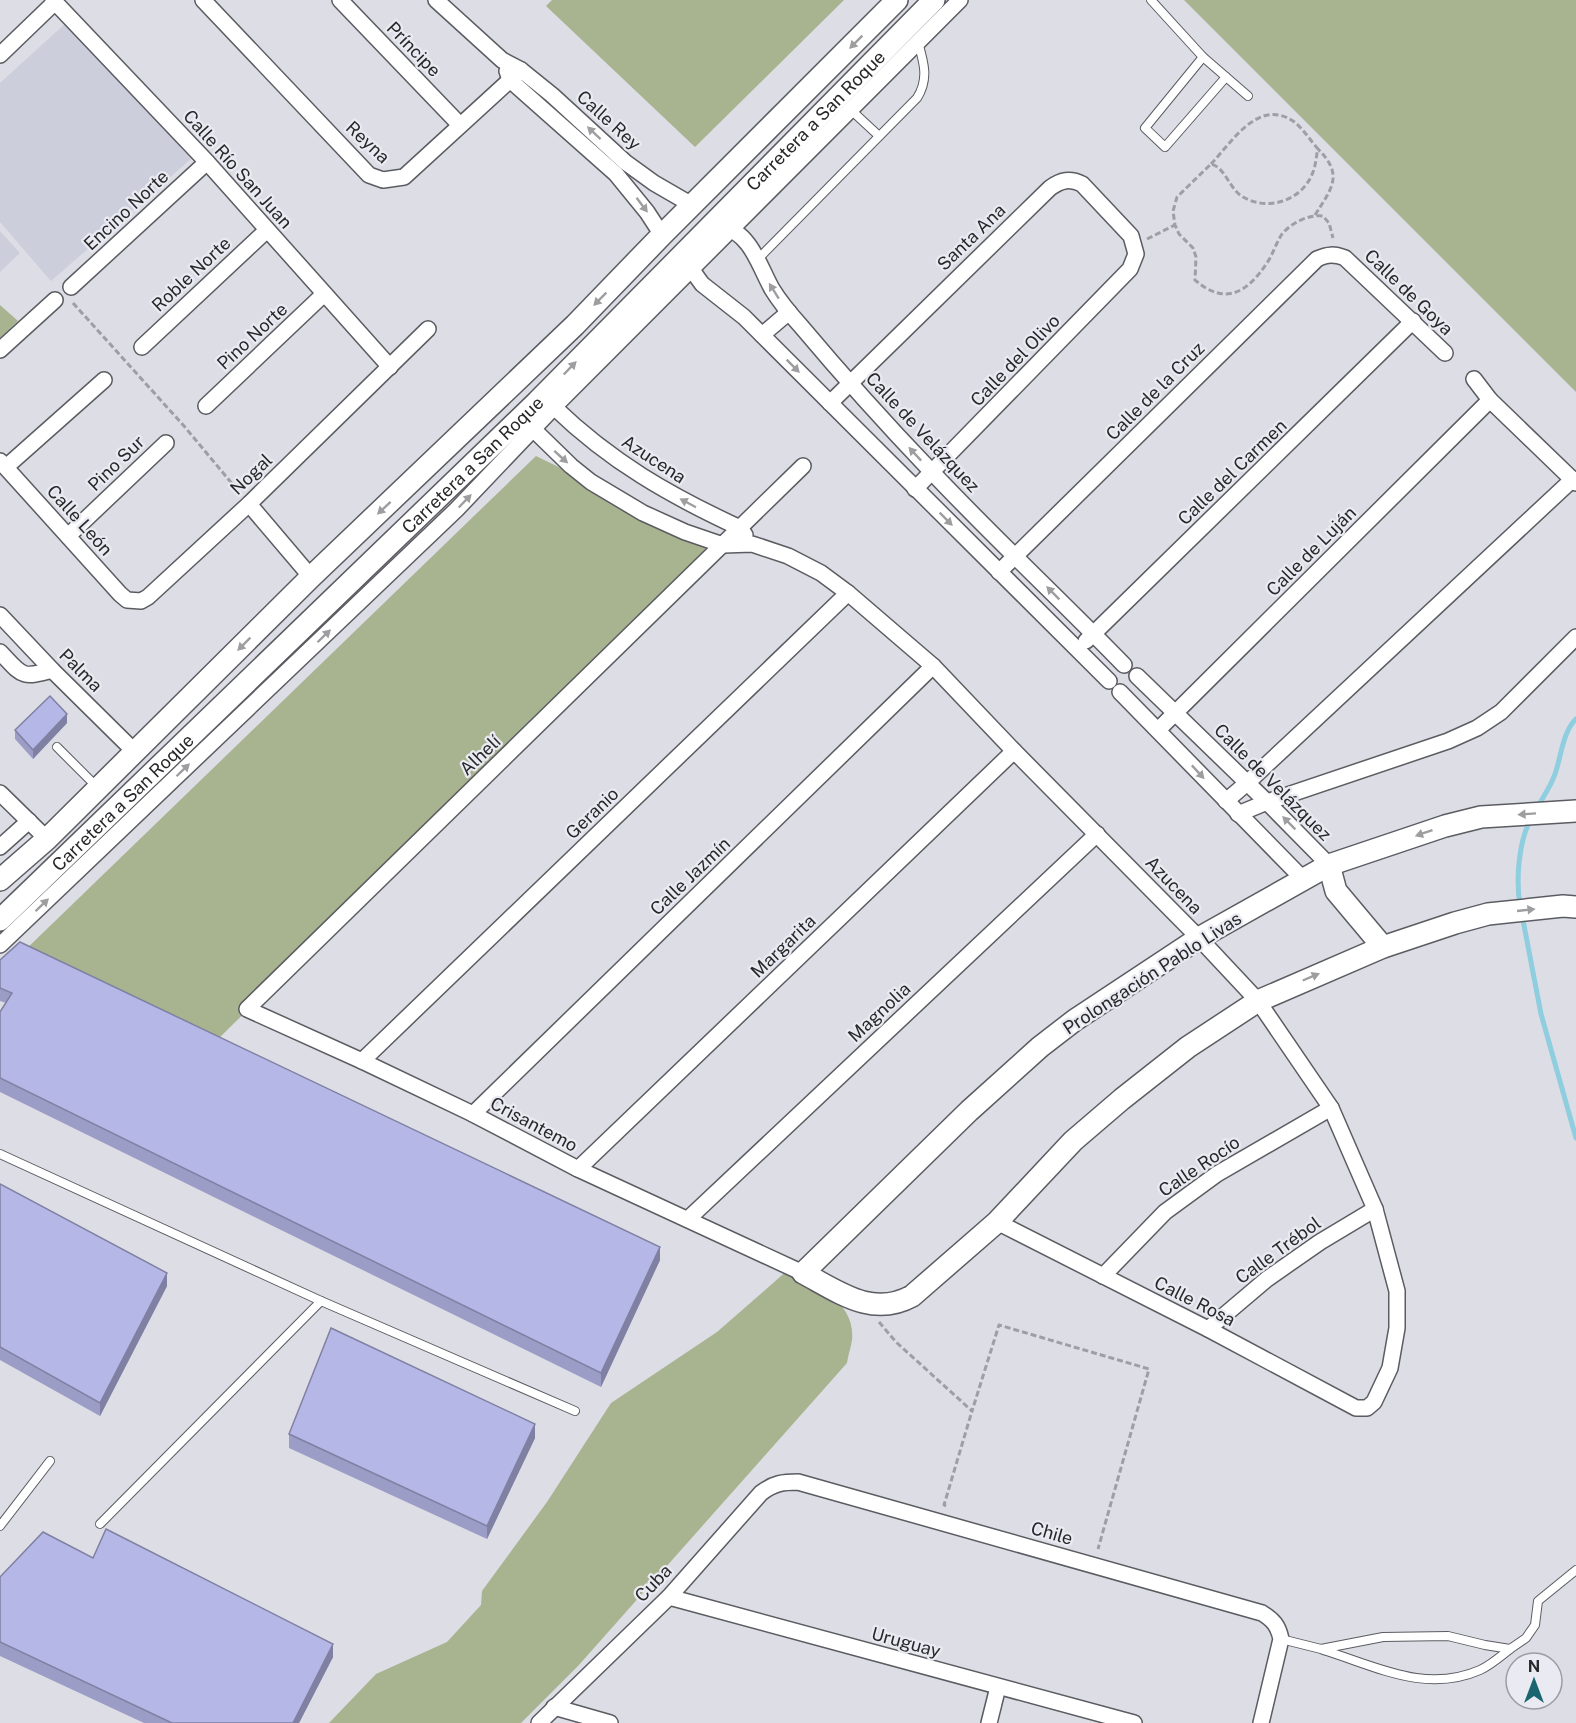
<svg xmlns="http://www.w3.org/2000/svg" width="1576" height="1723" font-family="'Public Sans',sans-serif">
<style>
.built{fill:#cccedc}
.green{fill:#a8b38f}
.lines{fill:none;stroke-linecap:round;stroke-linejoin:round}
.stream{stroke:#8ecede;stroke-width:5}
.lane-casing{stroke:#5b5c62;stroke-width:10}
.street-casing{stroke:#5b5c62;stroke-width:18}
.secondary-casing{stroke:#5b5c62;stroke-width:24}
.path{stroke:#9e9ea4;stroke-width:3;stroke-dasharray:6 3;stroke-linecap:butt}
.lane{stroke:#fff;stroke-width:8}
.street{stroke:#fff;stroke-width:15}
.secondary{stroke:#fff;stroke-width:21}
.wall{fill:#9c9dc7}
.shaded-wall{fill:#7f80a2}
.building{fill:#b5b7e7;stroke:#7f80a2;stroke-width:1.5}
.oneway{fill:#9e9ea0}
.labels{text-anchor:middle;dominant-baseline:central;stroke-width:4.5;stroke-linejoin:round;paint-order:stroke}
.street-label{font-size:18px;fill:#28282b;stroke:#eaeaf2}
</style>
<rect width="100%" height="100%" fill="#dddde5"/>
<g class="built">
<polygon points="67,22 191,159 51,281 0,222 0,83"/>
<polygon points="0,231 20,253 0,272"/>
</g>
<g class="green">
<polygon points="552,0 844,0 695,147 546,6"/>
<polygon points="1184,0 1576,0 1576,392"/>
<polygon points="0,305 18,321 0,338"/>
<polygon points="536,456 718,545 211,1046 20,955"/>
<path d="M789,1269c27,17 67,33 63,71 -1,7 -4,15 -5,23l-269,303 -57,57h-192l47,-49 71,-32 34,-37 1,-14 65,-89 64,-99 106,-71z"/>
</g>
<g class="lines">
<g class="stream">
<path d="M1537,808c6,-11 14,-22 18,-34 6,-17 8,-43 21,-55"/>
<path d="M1520,906c-4,-25 -2,-64 11,-87"/>
<polyline points="1522,915 1541,1014 1576,1138"/>
</g>
<defs>
<g id="lane">
<polyline points="1151,0 1203,57 1248,96"/>
<polyline points="1203,57 1145,128 1165,147 1226,77"/>
<polyline points="851,110 879,136"/>
<path d="M757,260l160,-162c12,-19 7,-35 1,-56"/>
<polyline points="57,747 97,787"/>
<polyline points="0,1154 321,1301 575,1411"/>
<polyline points="100,1524 321,1301"/>
<polyline points="0,1526 50,1461"/>
<polyline points="1281,1639 1321,1649 1383,1637 1448,1636 1485,1645 1510,1649 1526,1638 1535,1625 1538,1601 1576,1570"/>
<path d="M1323,1650c53,16 102,44 157,20 11,-5 21,-14 30,-21"/>
</g>
<g id="street">
<polyline points="53,0 207,162 390,367"/>
<polyline points="203,0 369,175 383,180 404,177 521,70"/>
<polyline points="340,0 460,125"/>
<polyline points="436,0 502,60 521,70 552,95 625,162 654,183 692,205"/>
<polyline points="0,55 55,2"/>
<polyline points="507,71 510,80 616,174 647,212 662,235"/>
<path d="M723,228c27,3 37,40 49,61 8,13 18,25 28,36 42,50 86,99 131,146 63,67 130,129 193,194"/>
<polyline points="690,262 692,270 702,284 744,317 762,335 1109,681"/>
<polyline points="71,287 207,162"/>
<polyline points="762,335 789,312"/>
<polyline points="142,347 267,230"/>
<polyline points="0,350 55,300"/>
<polyline points="1474,379 1490,400 1576,483"/>
<path d="M546,403l8,4c57,55 115,88 186,121l5,7"/>
<path d="M830,403l220,-215c11,-8 20,-10 32,-4l49,52 5,18 -6,15 -215,220"/>
<polyline points="206,406 324,294"/>
<polyline points="526,412 534,430 571,466 591,482 643,513 685,532 723,545 752,544 788,556 821,573 848,593 933,666 1014,751 1199,938 1258,1001 1331,1108 1375,1209 1397,1291 1397,1328 1390,1368 1374,1402 1367,1408 1356,1408 1208,1329 997,1222"/>
<polyline points="0,461 120,594 127,600 141,601 148,597 249,504 428,329"/>
<polyline points="803,466 247,1009 362,1061 473,1114 578,1169 803,1273"/>
<polyline points="6,467 104,380"/>
<polyline points="249,504 311,577"/>
<polyline points="68,536 166,443"/>
<path d="M999,572l318,-313c11,-5 17,-5 28,-1l100,95"/>
<polyline points="0,615 52,670 135,752"/>
<polyline points="1086,641 1413,321"/>
<path d="M0,652c22,23 20,27 52,18"/>
<polyline points="1137,676 1267,802 1329,865"/>
<polyline points="1120,692 1304,880"/>
<polyline points="1158,730 1490,400"/>
<polyline points="0,793 47,839"/>
<polyline points="1226,801 1247,783 1573,479"/>
<polyline points="1238,814 1267,802 1448,741 1477,728 1501,712 1576,637"/>
<polyline points="0,847 29,821"/>
<polyline points="0,945 457,509 554,407 960,0"/>
<polyline points="362,1061 848,593"/>
<polyline points="473,1114 933,666"/>
<polyline points="578,1169 1014,751"/>
<polyline points="688,1219 1097,834"/>
<polyline points="1103,1276 1165,1212 1217,1174 1331,1108"/>
<polyline points="1208,1329 1267,1279 1320,1242 1375,1209"/>
<polyline points="669,1597 1134,1723"/>
<polyline points="554,1707 610,1723"/>
<path d="M539,1723l130,-126 92,-104c13,-10 22,-11 37,-11l464,131c11,7 16,12 19,26l-20,84"/>
<polyline points="989,1723 998,1687"/>
</g>
<g id="secondary">
<path d="M1576,811l-95,6 -36,9 -116,39 -130,73 -124,82 -35,27 -71,64 -166,162c36,19 69,45 109,23l85,-74 76,-81 49,-42 66,-52 70,-46 125,-54 72,-24 33,-9 75,-8 13,1"/>
<polyline points="1329,865 1336,891 1383,947"/>
<polyline points="0,880 47,839 311,577 575,325 662,235 897,0"/>
<path id="s1" d="M0,920l537,-518 397,-402"/>
</g>
</defs>
<use href="#lane" class="lane-casing"/>
<use href="#street" class="street-casing"/>
<use href="#secondary" class="secondary-casing"/>
<g class="path">
<path d="M1211,164c21,-22 47,-66 82,-43 9,6 17,19 25,28 -2,7 -2,16 -5,23 -10,28 -44,40 -70,25 -14,-8 -17,-29 -32,-33l-34,33 -4,14 2,14 4,9 14,14 3,9 -1,23c30,26 52,13 72,-17 6,-9 9,-20 15,-29 9,-11 27,-20 41,-18l6,7 4,15"/>
<path d="M1315,215c17,-27 29,-40 3,-66"/>
<polyline points="1147,239 1175,225"/>
<polyline points="73,303 184,426 239,492"/>
<polyline points="879,1322 896,1342 972,1411 999,1325 1149,1369 1098,1549"/>
<polyline points="946,1506 944,1505 972,1411"/>
</g>
<use href="#lane" class="lane"/>
<use href="#street" class="street"/>
<use href="#secondary" class="secondary"/>
</g>
<g class="wall">
<polygon points="67,723 33,759 15,739 15,730"/>
<polygon points="0,960 660,1260 601,1387 0,1092 0,1012 6,1003 0,1001"/>
<polygon points="0,1184 167,1286 100,1416 0,1360"/>
<polygon points="289,1434 535,1438 487,1539 289,1448"/>
<polygon points="93,1558 333,1657 299,1723 144,1723 0,1656 0,1577"/>
</g>
<g class="shaded-wall">
<polygon points="67,714 67,723 33,759 33,750"/>
<polygon points="660,1247 660,1260 601,1387 601,1373"/>
<polygon points="167,1273 167,1286 100,1416 100,1403"/>
<polygon points="535,1424 535,1438 487,1539 487,1526"/>
<polygon points="333,1644 333,1657 299,1723 293,1723"/>
</g>
<g class="building">
<polygon points="50,696 67,714 33,750 15,730"/>
<polygon points="20,942 660,1247 601,1373 0,1078 0,1012 12,993 0,988 0,960"/>
<polygon points="0,1184 167,1273 100,1403 0,1347"/>
<polygon points="331,1328 535,1424 487,1526 289,1434"/>
<polygon points="106,1529 333,1644 293,1723 172,1723 0,1642 0,1577 43,1532 93,1558"/>
</g>
<defs><path id="oneway-solid" d="M-6-.8H1V-3.2L6.5 0L1 3.2V.8H-6Z" transform="scale(1.5)"/></defs>
<g class="oneway">
<use href="#oneway-solid" transform="translate(856 42) rotate(135)"/>
<use href="#oneway-solid" transform="translate(594 133) rotate(-137)"/>
<use href="#oneway-solid" transform="translate(642 205) rotate(53)"/>
<use href="#oneway-solid" transform="translate(774 291) rotate(-122)"/>
<use href="#oneway-solid" transform="translate(600 299) rotate(135)"/>
<use href="#oneway-solid" transform="translate(793 366) rotate(45)"/>
<use href="#oneway-solid" transform="translate(570 368) rotate(-46)"/>
<use href="#oneway-solid" transform="translate(915 454) rotate(-133)"/>
<use href="#oneway-solid" transform="translate(561 457) rotate(42)"/>
<use href="#oneway-solid" transform="translate(465 501) rotate(-46)"/>
<use href="#oneway-solid" transform="translate(688 503) rotate(-152)"/>
<use href="#oneway-solid" transform="translate(384 508) rotate(137)"/>
<use href="#oneway-solid" transform="translate(946 519) rotate(45)"/>
<use href="#oneway-solid" transform="translate(1053 593) rotate(-135)"/>
<use href="#oneway-solid" transform="translate(324 636) rotate(-44)"/>
<use href="#oneway-solid" transform="translate(244 644) rotate(135)"/>
<use href="#oneway-solid" transform="translate(183 770) rotate(-44)"/>
<use href="#oneway-solid" transform="translate(1198 772) rotate(47)"/>
<use href="#oneway-solid" transform="translate(1527 814) rotate(176)"/>
<use href="#oneway-solid" transform="translate(1289 823) rotate(-135)"/>
<use href="#oneway-solid" transform="translate(1424 833) rotate(161)"/>
<use href="#oneway-solid" transform="translate(42 905) rotate(-44)"/>
<use href="#oneway-solid" transform="translate(1526 910) rotate(-6)"/>
<use href="#oneway-solid" transform="translate(1311 977) rotate(-23)"/>
</g>
<g class="labels">
<g class="street-label">
<text transform="translate(414 49) rotate(46)">Príncipe</text>
<text transform="translate(609 120) rotate(42)">Calle Rey</text>
<text stroke="none"><textPath href="#s1" startOffset="1142">Carretera a San Roque</textPath></text>
<text transform="translate(368 142) rotate(43)">Reyna</text>
<text transform="translate(238 169) rotate(48)">Calle Río San Juan</text>
<text transform="translate(126 210) rotate(-43)">Encino Norte</text>
<text transform="translate(971 237) rotate(-44)">Santa Ana</text>
<text transform="translate(191 274) rotate(-43)">Roble Norte</text>
<text transform="translate(1409 292) rotate(44)">Calle de Goya</text>
<text transform="translate(252 336) rotate(-43)">Pino Norte</text>
<text transform="translate(1015 360) rotate(-46)">Calle del Olivo</text>
<text transform="translate(1155 391) rotate(-45)">Calle de la Cruz</text>
<text transform="translate(923 432) rotate(47)">Calle de Velázquez</text>
<text transform="translate(654 459) rotate(33)">Azucena</text>
<text transform="translate(116 463) rotate(-44)">Pino Sur</text>
<text stroke="none"><textPath href="#s1" startOffset="656">Carretera a San Roque</textPath></text>
<text transform="translate(1232 472) rotate(-44)">Calle del Carmen</text>
<text transform="translate(251 474) rotate(-44)">Nogal</text>
<text transform="translate(80 520) rotate(48)">Calle León</text>
<text transform="translate(1311 551) rotate(-45)">Calle de Luján</text>
<text transform="translate(81 670) rotate(45)">Palma</text>
<text transform="translate(480 755) rotate(-44)">Alhelí</text>
<text transform="translate(1273 782) rotate(45)">Calle de Velázquez</text>
<text stroke="none"><textPath href="#s1" startOffset="170">Carretera a San Roque</textPath></text>
<text transform="translate(592 813) rotate(-44)">Geranio</text>
<text transform="translate(690 876) rotate(-44)">Calle Jazmín</text>
<text transform="translate(1174 885) rotate(46)">Azucena</text>
<text transform="translate(783 946) rotate(-44)">Margarita</text>
<text transform="translate(1152 973) rotate(-33)">Prolongación Pablo Livas</text>
<text transform="translate(879 1012) rotate(-43)">Magnolia</text>
<text transform="translate(534 1124) rotate(28)">Crisantemo</text>
<text transform="translate(1199 1166) rotate(-34)">Calle Rocío</text>
<text transform="translate(1278 1250) rotate(-36)">Calle Trébol</text>
<text transform="translate(1195 1301) rotate(27)">Calle Rosa</text>
<text transform="translate(1052 1533) rotate(16)">Chile</text>
<text transform="translate(653 1583) rotate(-46)">Cuba</text>
<text transform="translate(906 1642) rotate(15)">Uruguay</text>
</g>
</g>
<g transform="translate(1534 1681)"><circle r="28" fill="#eaeaf2" stroke="#9c9ca2" stroke-width="1.5"/>
<path d="M0-4.5L10 22L0 15L-10 22Z" fill="#1a6670"/>
<text y="-9" font-size="16" font-weight="bold" text-anchor="middle" fill="#28282b">N</text>
</g>
</svg>
